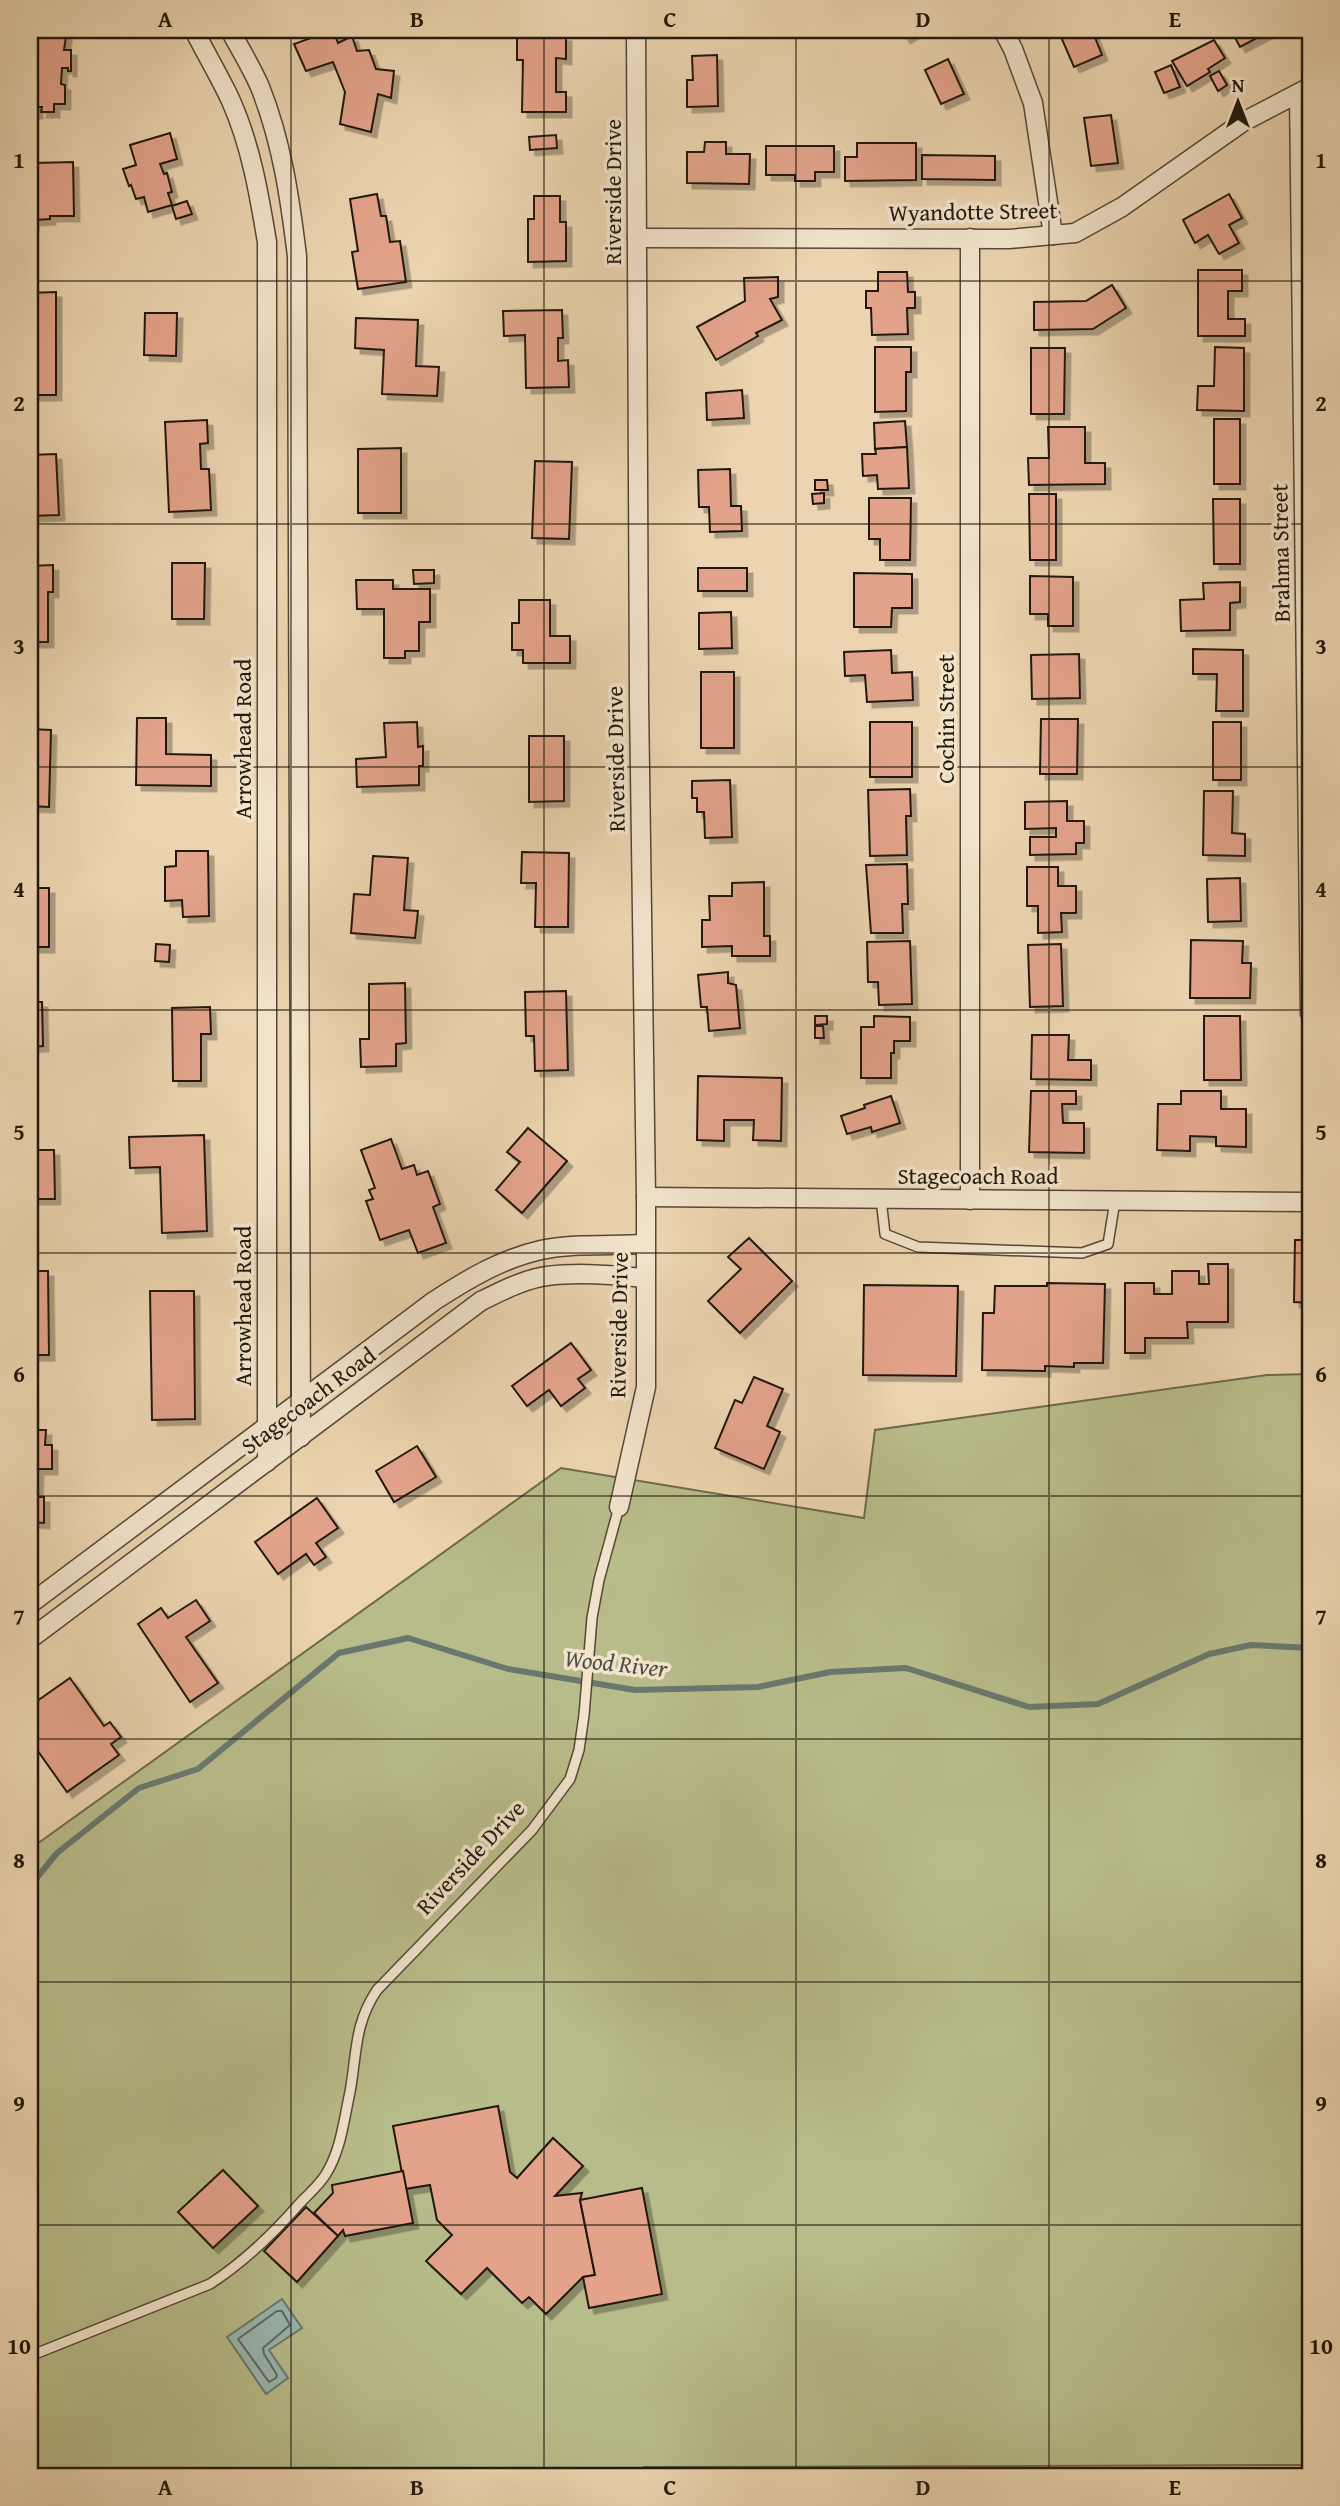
<svg xmlns="http://www.w3.org/2000/svg" width="1340" height="2506" font-family="'Gentium Book Plus',serif">
<style>
.green{fill:#b8bc8a;stroke:#6d6a4c;stroke-width:2}
.water{fill:#99b7b1;stroke:#69786f;stroke-width:2}
.lines{fill:none;stroke-linecap:round;stroke-linejoin:round}
.shore{stroke:#5e685f;stroke-width:2}
.stream{stroke:#69786f;stroke-width:6}
.building{fill:#e3a38b;stroke:#22190d;stroke-width:2;filter:url(#shadow)}
.lane-casing{stroke:#544836;stroke-width:12}
.street-casing{stroke:#544836;stroke-width:21}
.lane{stroke:#f2e3cb;stroke-width:9}
.street{stroke:#f2e3cb;stroke-width:18}
.grid{fill:none;stroke:#22190d;stroke-width:2;stroke-opacity:0.55}
.labels{text-anchor:middle;dominant-baseline:central;stroke-width:7;stroke-linejoin:round;paint-order:stroke}
.street-label{font-size:23px;fill:#22190d;stroke:#f2e3cb}
.water-label{font-size:24px;font-style:italic;fill:#4c5046;stroke:#f2e3cb}
.neatline{fill:none;stroke:#22190d;stroke-width:2.5}
.grid-label{font-size:23px;text-anchor:middle;font-weight:bold;fill:#22190d}
</style>
<defs>
<filter id="shadow"><feDropShadow dx="5.5" dy="5.5" stdDeviation="0" flood-color="#0004"/></filter>
</defs>
<rect width="100%" height="100%" fill="#ebd4af"/>
<filter id="stains"><feTurbulence type="fractalNoise" baseFrequency=".00286" numOctaves="4"/><feColorMatrix values="0 0 0 0 .2 0 0 0 0 .09 0 0 0 0 .02 0 0 0 .5 -.17"/></filter>
<radialGradient id="worn" r=".72"><stop offset=".6" stop-color="#630" stop-opacity="0"/><stop offset="1" stop-color="#630" stop-opacity=".3"/></radialGradient>
<polygon class="green" points="1310,1374 1310,2465 644,2467 644,2476 30,2476 30,1849 561,1468 864,1518 875,1430 1267,1375"/>
<polygon class="water" points="282,2299 302,2328 269,2350 288,2378 266,2394 227,2337"/>
<g class="lines">
<polygon class="shore" points="277,2311 282,2311 290,2325 263,2348 264,2354 277,2375 276,2378 269,2382 238,2339"/>
<polyline class="stream" points="30,1886 57,1853 139,1788 198,1769 339,1653 408,1638 508,1669 635,1690 758,1687 830,1672 906,1668 1029,1707 1098,1704 1209,1654 1251,1645 1310,1648"/>
</g>
<g class="building">
<polygon points="30,30 67,30 64,50 71,50 71,71 68,71 68,68 62,68 61,84 65,85 65,104 54,104 54,112 41,112 42,107 37,107 37,113 30,113"/>
<polygon points="333,30 338,43 352,36 357,51 369,50 376,69 394,71 391,98 378,94 371,132 340,124 345,92 333,62 306,71 294,44"/>
<polygon points="900,30 918,30 905,38"/>
<polygon points="1058,30 1092,30 1102,55 1074,67"/>
<polygon points="1231,30 1272,30 1240,47"/>
<polygon points="517,36 566,36 566,59 556,58 556,92 566,92 566,112 522,112 523,60 517,60"/>
<polygon points="1214,40 1225,58 1208,69 1210,72 1187,86 1172,61"/>
<polygon points="717,55 718,106 687,107 687,80 693,80 692,56"/>
<polygon points="948,59 964,94 941,104 925,70"/>
<polygon points="1171,65 1180,87 1164,93 1155,72"/>
<polygon points="1219,71 1227,85 1218,91 1210,76"/>
<polygon points="1111,115 1118,163 1091,166 1084,118"/>
<polygon points="170,133 177,159 160,164 164,174 167,173 172,192 168,193 172,205 148,212 144,197 136,199 131,185 129,186 123,169 136,165 130,145"/>
<polygon points="556,135 557,148 530,150 529,137"/>
<polygon points="705,142 726,142 726,154 750,154 749,184 687,183 687,152 704,152"/>
<polygon points="857,143 916,143 916,180 845,181 845,157 857,157"/>
<polygon points="766,146 834,146 834,172 815,172 815,181 795,181 795,175 766,175"/>
<polygon points="922,155 995,156 995,180 922,179"/>
<polygon points="73,162 74,216 50,216 50,219 35,220 34,163"/>
<polygon points="377,194 381,216 386,216 390,242 400,241 406,282 358,289 352,252 358,251 350,199"/>
<polygon points="1229,194 1242,218 1229,225 1239,243 1219,254 1208,235 1195,243 1183,220"/>
<polygon points="534,196 560,196 560,222 566,222 566,261 528,262 528,219 534,219"/>
<polygon points="187,201 192,214 176,219 172,206"/>
<rect x="30" y="207" width="3" height="20"/>
<polygon points="1198,270 1242,270 1242,291 1228,291 1228,319 1245,319 1245,336 1198,336"/>
<polygon points="878,272 907,272 908,292 915,292 915,308 907,308 908,334 872,335 871,308 866,308 866,291 878,291"/>
<polygon points="778,277 778,297 770,299 782,320 756,333 758,336 716,360 697,327 745,301 744,278"/>
<polygon points="1112,285 1126,308 1093,329 1034,330 1034,302 1086,301"/>
<polygon points="56,292 56,395 30,395 30,293"/>
<polygon points="562,310 563,338 558,338 558,361 568,360 569,387 526,388 525,335 504,336 503,311"/>
<polygon points="145,313 177,313 176,356 144,355"/>
<polygon points="356,318 418,320 416,366 439,367 437,396 382,394 384,350 355,348"/>
<polygon points="875,347 911,347 911,372 906,372 906,411 875,412"/>
<polygon points="1215,347 1244,348 1244,411 1197,410 1198,386 1214,386"/>
<polygon points="1031,348 1065,348 1064,414 1031,414"/>
<polygon points="742,390 744,418 707,420 706,393"/>
<rect x="1214" y="419" width="26" height="65"/>
<polygon points="207,420 208,443 200,444 201,469 209,469 211,510 169,512 165,422"/>
<polygon points="905,421 907,447 875,449 874,423"/>
<polygon points="1048,427 1085,427 1085,463 1105,463 1105,484 1029,485 1028,458 1049,458"/>
<polygon points="907,447 909,488 878,489 877,475 863,476 862,454 876,454 875,449"/>
<polygon points="401,448 401,513 358,513 358,449"/>
<polygon points="56,454 59,515 30,516 30,455"/>
<polygon points="535,461 572,462 569,539 532,538"/>
<polygon points="730,469 731,506 741,506 742,531 710,532 709,507 699,507 698,470"/>
<polygon points="815,480 827,480 828,490 815,490"/>
<polygon points="824,493 824,503 813,504 812,494"/>
<polygon points="1029,494 1056,494 1056,560 1030,560"/>
<polygon points="869,498 911,498 910,560 880,560 880,539 869,539"/>
<polygon points="1213,499 1240,499 1240,564 1214,564"/>
<polygon points="172,563 205,563 204,619 172,619"/>
<polygon points="53,565 53,592 48,592 48,642 30,642 30,566"/>
<rect x="698" y="568" width="49" height="23"/>
<polygon points="413,570 434,570 434,583 414,584"/>
<polygon points="854,573 912,574 912,608 892,608 891,627 854,627"/>
<polygon points="1030,576 1073,577 1073,626 1048,626 1048,614 1030,614"/>
<polygon points="356,580 393,580 393,589 430,589 430,622 419,622 419,651 405,651 405,658 384,658 384,609 357,609"/>
<polygon points="1240,582 1240,602 1230,603 1230,630 1181,631 1180,600 1204,599 1203,583"/>
<polygon points="519,600 550,600 550,636 570,636 570,663 523,663 523,650 512,650 512,623 519,623"/>
<polygon points="731,612 732,648 699,649 699,613"/>
<polygon points="1193,649 1243,650 1243,711 1216,711 1217,674 1193,674"/>
<polygon points="891,650 892,673 912,672 913,700 867,702 865,675 845,676 844,652"/>
<polygon points="1079,654 1080,698 1032,699 1031,655"/>
<rect x="701" y="672" width="33" height="76"/>
<polygon points="137,718 166,718 166,754 211,755 211,786 136,785"/>
<polygon points="1041,719 1078,719 1077,774 1040,774"/>
<polygon points="417,722 418,747 423,746 423,766 419,766 419,785 357,787 356,759 386,757 384,723"/>
<rect x="870" y="722" width="42" height="55"/>
<rect x="1213" y="722" width="28" height="58"/>
<polygon points="30,729 51,730 49,807 30,806"/>
<polygon points="529,736 564,736 564,801 529,802"/>
<polygon points="730,780 732,837 705,838 704,812 697,812 697,798 692,798 692,781"/>
<polygon points="910,789 911,816 906,816 907,855 870,856 868,790"/>
<polygon points="1204,791 1233,791 1232,833 1245,834 1245,856 1203,855"/>
<polygon points="1067,801 1067,821 1084,821 1084,843 1076,843 1076,854 1030,855 1030,837 1056,837 1056,828 1025,829 1025,802"/>
<polygon points="176,851 208,851 209,916 183,917 182,900 165,901 165,867 176,866"/>
<polygon points="522,852 569,853 568,927 535,927 536,883 521,883"/>
<polygon points="373,856 408,858 404,910 418,911 415,938 351,933 354,894 370,895"/>
<polygon points="907,864 908,904 902,904 903,933 871,933 866,865"/>
<polygon points="1027,867 1058,867 1058,886 1076,886 1076,913 1061,913 1062,932 1038,933 1038,906 1027,906"/>
<polygon points="1240,878 1241,921 1208,922 1207,879"/>
<polygon points="764,882 764,936 770,936 770,956 732,956 732,946 702,947 702,920 710,920 709,896 732,896 732,883"/>
<rect x="30" y="888" width="19" height="59"/>
<polygon points="1191,940 1243,941 1242,963 1251,963 1250,998 1190,998"/>
<polygon points="910,941 912,1004 879,1005 878,982 868,982 867,942"/>
<polygon points="156,944 170,945 169,962 155,961"/>
<polygon points="1061,944 1063,1006 1030,1007 1028,945"/>
<polygon points="728,972 728,983 736,985 740,1028 709,1031 707,1007 701,1007 698,975"/>
<polygon points="405,983 406,1043 396,1044 396,1066 361,1067 360,1039 369,1039 369,984"/>
<polygon points="566,991 568,1070 535,1071 534,1036 526,1036 525,992"/>
<polygon points="30,1002 42,1002 43,1046 30,1047"/>
<polygon points="210,1007 211,1034 201,1034 201,1081 173,1081 172,1008"/>
<polygon points="815,1016 827,1016 827,1024 815,1025"/>
<polygon points="874,1016 910,1017 910,1041 894,1041 894,1053 891,1053 891,1078 861,1078 861,1027 874,1027"/>
<polygon points="1204,1016 1240,1016 1241,1080 1204,1080"/>
<polygon points="815,1026 823,1026 824,1038 815,1038"/>
<polygon points="1032,1035 1069,1035 1068,1060 1091,1060 1091,1080 1031,1079"/>
<polygon points="698,1076 782,1078 781,1141 753,1140 754,1120 724,1120 724,1141 697,1140"/>
<polygon points="1031,1091 1076,1091 1076,1104 1062,1104 1063,1123 1084,1123 1084,1153 1029,1152"/>
<polygon points="1181,1091 1221,1091 1221,1109 1246,1109 1246,1147 1216,1146 1216,1137 1190,1136 1190,1151 1157,1150 1158,1104 1181,1104"/>
<polygon points="891,1096 900,1123 872,1132 871,1127 847,1134 841,1116 865,1108 864,1105"/>
<polygon points="528,1128 567,1161 522,1213 496,1190 520,1162 507,1152"/>
<polygon points="204,1135 207,1231 162,1233 160,1167 130,1168 129,1137"/>
<polygon points="391,1139 402,1169 414,1165 417,1175 428,1171 440,1204 433,1207 446,1243 418,1253 409,1230 380,1240 366,1201 373,1199 369,1190 375,1188 361,1150"/>
<polygon points="30,1150 54,1150 55,1199 30,1199"/>
<polygon points="749,1238 792,1281 740,1333 708,1301 741,1269 728,1257"/>
<polygon points="1295,1240 1310,1240 1310,1303 1294,1302"/>
<polygon points="1208,1264 1228,1264 1228,1322 1187,1322 1188,1338 1145,1338 1145,1353 1125,1353 1125,1283 1154,1283 1154,1294 1172,1294 1172,1271 1199,1271 1199,1284 1209,1284"/>
<polygon points="30,1271 48,1271 49,1355 30,1355"/>
<polygon points="1047,1283 1105,1284 1103,1363 1074,1363 1074,1367 1045,1366 1045,1371 982,1370 983,1313 994,1313 995,1286 1047,1286"/>
<polygon points="864,1285 958,1286 956,1376 863,1375"/>
<polygon points="150,1291 194,1291 195,1419 152,1420"/>
<polygon points="571,1343 591,1370 578,1379 585,1388 561,1406 549,1390 527,1406 512,1386"/>
<polygon points="754,1377 783,1389 767,1426 780,1432 764,1469 715,1448 735,1400 742,1403"/>
<polygon points="30,1430 46,1430 45,1445 52,1445 52,1469 38,1469 37,1497 44,1497 44,1523 30,1522"/>
<polygon points="417,1446 436,1477 394,1502 376,1471"/>
<polygon points="317,1498 338,1528 316,1543 326,1557 314,1565 306,1554 278,1574 255,1542"/>
<polygon points="196,1600 210,1621 186,1637 218,1683 190,1702 138,1624 161,1608 168,1618"/>
<polygon points="70,1678 104,1726 110,1722 121,1737 111,1744 119,1755 67,1792 30,1740 30,1706"/>
<polygon points="498,2106 510,2172 517,2178 553,2138 583,2166 555,2196 582,2193 580,2200 595,2275 583,2277 546,2314 529,2297 522,2303 487,2268 461,2294 426,2261 452,2235 437,2220 430,2185 405,2189 393,2126"/>
<polygon points="223,2170 258,2206 213,2248 178,2212"/>
<polygon points="403,2171 413,2223 345,2236 343,2230 338,2236 314,2213 333,2193 332,2185"/>
<polygon points="642,2188 662,2294 589,2308 583,2277 595,2275 580,2200"/>
<polygon points="306,2207 338,2236 297,2282 264,2251"/>
</g>
<g class="lines">
<defs>
<g id="lane">
<polyline points="881,1199 885,1234 918,1247 1082,1253 1108,1244 1115,1201"/>
<path d="M30,2356l180,-72c34,-22 64,-51 91,-82 9,-9 19,-18 25,-28 15,-24 18,-55 24,-82 7,-39 4,-68 27,-102l155,-160 38,-51 9,-29 5,-35 8,-97 7,-38 20,-73"/>
</g>
<g id="street">
<path d="M194,30c12,24 26,47 37,71 20,45 28,93 36,141v1220"/>
<path d="M230,30c10,19 22,38 30,57 22,55 30,112 37,169l4,1181"/>
<polyline points="1003,30 1013,49 1033,103 1053,235"/>
<polyline points="1299,93 1310,1013"/>
<polyline points="637,238 1009,239 1075,233 1122,207 1243,122 1310,87"/>
<polyline points="970,238 970,1200"/>
<polyline points="646,1197 1310,1202"/>
<polyline points="619,1507 646,1387 646,1197 639,701 636,30"/>
<path d="M30,1604l404,-303c34,-22 67,-42 107,-51 32,-7 71,-4 104,-6"/>
<path d="M30,1639l451,-338c21,-10 43,-22 66,-25 32,-4 65,-1 98,2"/>
</g>
</defs>
<use href="#lane" class="lane-casing"/>
<use href="#street" class="street-casing"/>
<use href="#lane" class="lane"/>
<use href="#street" class="street"/>
</g>
<path class="grid" d="M291,30v2446M544,30v2446M796,30v2446M1049,30v2446M30,281h1280M30,524h1280M30,767h1280M30,1010h1280M30,1253h1280M30,1496h1280M30,1739h1280M30,1982h1280M30,2225h1280"/>
<g class="labels">
<g class="street-label">
<text transform="translate(612 192) rotate(-90)">Riverside Drive</text>
<text transform="translate(973 211) rotate(-1)">Wyandotte Street</text>
<text transform="translate(1280 553) rotate(-91)">Brahma Street</text>
<text transform="translate(945 719) rotate(-90)">Cochin Street</text>
<text transform="translate(242 739) rotate(-90)">Arrowhead Road</text>
<text transform="translate(615 759) rotate(-91)">Riverside Drive</text>
<text x="978" y="1175">Stagecoach Road</text>
<text transform="translate(242 1306) rotate(-90)">Arrowhead Road</text>
<text transform="translate(618 1325) rotate(-89)">Riverside Drive</text>
<text transform="translate(308 1400) rotate(-37)">Stagecoach Road</text>
<text transform="translate(470 1857) rotate(-47)">Riverside Drive</text>
</g>
<g class="water-label">
<text transform="translate(616 1663) rotate(6)">Wood River</text>
</g>
</g>
<rect width="1340" height="2506" fill="none" stroke="#ebd4af" stroke-width="77"/>
<g transform="translate(1238 102)" stroke="#f2e3cb" stroke-width="5" paint-order="stroke">
<path d="M0-5L12 26L0 18L-12 26Z" fill="#22190d"/>
<text y="-10" font-size="19" font-weight="bold" text-anchor="middle" fill="#22190d">N</text>
</g>
<rect x="38" y="38" width="1264" height="2430" class="neatline"/>
<g class="grid-label">
<text x="165" y="27">A</text>
<text x="417" y="27">B</text>
<text x="670" y="27">C</text>
<text x="923" y="27">D</text>
<text x="1175" y="27">E</text>
<text x="19" y="168">1</text>
<text x="1321" y="168">1</text>
<text x="19" y="411">2</text>
<text x="1321" y="411">2</text>
<text x="19" y="654">3</text>
<text x="1321" y="654">3</text>
<text x="19" y="897">4</text>
<text x="1321" y="897">4</text>
<text x="19" y="1140">5</text>
<text x="1321" y="1140">5</text>
<text x="19" y="1382">6</text>
<text x="1321" y="1382">6</text>
<text x="19" y="1625">7</text>
<text x="1321" y="1625">7</text>
<text x="19" y="1868">8</text>
<text x="1321" y="1868">8</text>
<text x="19" y="2111">9</text>
<text x="1321" y="2111">9</text>
<text x="19" y="2354">10</text>
<text x="1321" y="2354">10</text>
<text x="165" y="2495">A</text>
<text x="417" y="2495">B</text>
<text x="670" y="2495">C</text>
<text x="923" y="2495">D</text>
<text x="1175" y="2495">E</text>
</g>
<rect width="100%" height="100%" filter="url(#stains)"/>
<rect width="100%" height="100%" fill="url(#worn)"/>
</svg>
